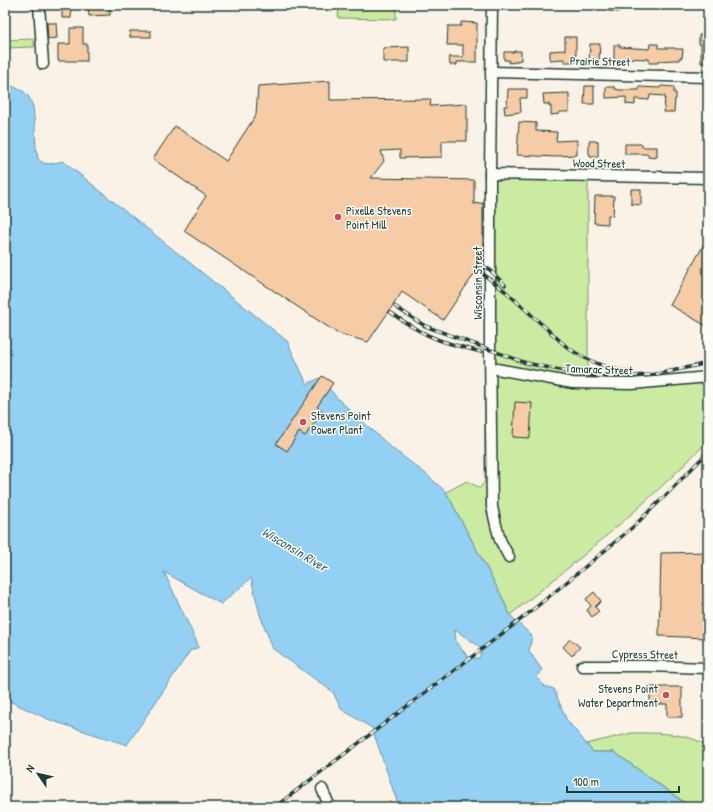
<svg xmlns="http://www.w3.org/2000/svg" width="713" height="812" font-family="'Patrick Hand',sans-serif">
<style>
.green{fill:#cbeaa2;stroke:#75946b}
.water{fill:#94d0f4;stroke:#6595a7;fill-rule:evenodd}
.building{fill:#f5cca5;stroke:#1f3d34}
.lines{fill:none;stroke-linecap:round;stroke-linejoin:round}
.minor-casing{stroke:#1f3d34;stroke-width:13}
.minor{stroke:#fdfcf7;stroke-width:10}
.rail-casing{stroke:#1f3d34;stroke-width:3.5}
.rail{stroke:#fdfcf7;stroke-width:2;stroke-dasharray:6;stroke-linecap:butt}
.poi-dot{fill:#d1495b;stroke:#fdfcf7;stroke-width:1.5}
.labels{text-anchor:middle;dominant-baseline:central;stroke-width:3;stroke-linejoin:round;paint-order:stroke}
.street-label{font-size:12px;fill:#1f3d34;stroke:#fdfcf7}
.poi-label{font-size:12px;fill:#1f3d34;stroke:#fdfcf7;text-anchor:start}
.water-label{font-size:13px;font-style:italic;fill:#3c6264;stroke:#fdfcf7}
</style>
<rect width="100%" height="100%" fill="#fbf2e7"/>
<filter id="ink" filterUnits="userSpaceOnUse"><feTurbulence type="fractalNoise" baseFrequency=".025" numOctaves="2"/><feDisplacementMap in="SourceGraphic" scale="8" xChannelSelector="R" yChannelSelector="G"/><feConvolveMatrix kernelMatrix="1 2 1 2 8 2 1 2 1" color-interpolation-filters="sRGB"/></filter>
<g filter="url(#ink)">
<g class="green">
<polygon points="339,5 396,5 396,19 338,18"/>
<polygon points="34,39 34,47 5,48 5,40"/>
<path d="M486,175l102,5v198c28,2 56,1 83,-1 13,-2 25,-4 37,-6v70c-61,63 -129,119 -198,174l-9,-20 -55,-103 21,-11 13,7 5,-7v-125z"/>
<path d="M632,733c26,0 53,-1 76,13v61h-17l-77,-55h-21l-7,-8z"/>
</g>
<path class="water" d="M5,83l18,8 6,6 4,10 2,20 1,21 2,11 5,4 7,1 13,-3 224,180 20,43 13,-6 19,22 54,49 33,25 20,18 55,103 9,20 22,21 -3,15 13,19 -5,7 7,9 10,3 12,30 27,33h21l76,55h-291l-27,-79 -31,-19 -8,-17 -60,-43 -13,-34 -9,-37 -30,26 -57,-32 35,75 -9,4 -63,94 -77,-25 -45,-21zM455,630l28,19 -4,9h-10l-13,-16z"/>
<g class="building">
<polygon points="62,5 72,5 71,18 62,18"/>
<polygon points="88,5 110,5 110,15 89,16"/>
<rect x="262" y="5" width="10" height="6"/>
<polygon points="609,5 618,5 618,12 608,11"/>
<polygon points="461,22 477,23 477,62 457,62 457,65 450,65 449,57 463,57 463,45 447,45 448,26 461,26"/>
<polygon points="47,23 56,23 57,38 48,39"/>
<polygon points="70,28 83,28 83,44 87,44 87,61 58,61 58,44 70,44"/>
<rect x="130" y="31" width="21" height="6"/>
<polygon points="699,35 708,35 708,63 701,63 701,44 699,44"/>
<polygon points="565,37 576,37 576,62 564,62 564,59 550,60 550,51 565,50"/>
<polygon points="590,44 600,44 599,60 589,61"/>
<polygon points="650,44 658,44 658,48 675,48 675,49 683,49 682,58 679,58 679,60 674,60 658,61 658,63 649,63 649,59 623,58 622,60 614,60 614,45 620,45 620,47 649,49"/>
<polygon points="409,47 409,62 383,62 383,48"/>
<polygon points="514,51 521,51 521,60 516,61 516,62 509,63 509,60 504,60 504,52 514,52"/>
<polygon points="330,81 330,100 431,99 430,106 467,104 467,141 442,141 442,157 400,158 400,150 381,151 384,161 371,178 474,180 474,204 483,203 483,261 443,320 402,292 368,342 337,333 184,231 206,196 153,159 175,126 226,161 256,115 258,86"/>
<polygon points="585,86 594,86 594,104 584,104"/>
<polygon points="661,86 674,87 674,93 676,93 676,99 675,99 674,112 664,112 665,96 650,95 649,100 635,99 635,105 626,104 626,97 606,98 606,87 615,87 615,89 620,90 639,90 639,87 660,88"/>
<polygon points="508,89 527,89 527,98 520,98 521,112 505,114 504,106 507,106"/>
<polygon points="569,93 569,112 559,112 559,114 551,115 551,106 549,107 549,104 544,104 543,94"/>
<polygon points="519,122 536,123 536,131 557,132 556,141 577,140 577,155 556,156 556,157 517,155"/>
<polygon points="589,141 598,141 598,157 590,157 590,154 589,154"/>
<polygon points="625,144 642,144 642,147 657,147 657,157 655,157 655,158 648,157 648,154 625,154"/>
<polygon points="631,189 641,189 641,205 631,204"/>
<polygon points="595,196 614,196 613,216 608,215 608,224 594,223"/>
<polygon points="708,237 708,327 670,305"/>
<polygon points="322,376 333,383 317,407 323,411 305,436 299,432 287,451 276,444"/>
<polygon points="515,402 532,403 530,438 513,437"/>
<polygon points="708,552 708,638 659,636 661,553"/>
<polygon points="594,592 601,601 595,607 599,611 592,617 587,610 591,606 586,599"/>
<polygon points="570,639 580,647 572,656 563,647"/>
<polygon points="650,687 682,687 682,717 667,717 667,704 650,704"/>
</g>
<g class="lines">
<defs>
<g id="minor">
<polyline points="39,5 43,64"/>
<polyline points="492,5 490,174 490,350 492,507 496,525 500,540 509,557"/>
<polyline points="491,72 708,77"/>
<polyline points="490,174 708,178"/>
<polyline points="491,368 573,383 632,384 708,377"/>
<polyline points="582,666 646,666 708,668"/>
<polyline points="322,789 330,807"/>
</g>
</defs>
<use href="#minor" class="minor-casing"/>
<use href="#minor" class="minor"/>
<defs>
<g id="rail">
<polyline points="482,265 490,270 505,285"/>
<path d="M478,270l27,21 63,57c18,12 39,21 61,24"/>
<polyline points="394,306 425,326 526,363 579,374 610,377 651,375 672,371"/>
<path d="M390,312c15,11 31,21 49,28 14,5 28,8 42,12"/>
<polyline points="667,372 708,363"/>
<polyline points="275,807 524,617 602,553 634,526 665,496 708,452"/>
</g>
</defs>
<use href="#rail" class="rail-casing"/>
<use href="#rail" class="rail"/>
</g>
</g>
<g class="poi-dot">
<circle cx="338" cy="217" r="4"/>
<circle cx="303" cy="422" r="4"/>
<circle cx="666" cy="695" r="4"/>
</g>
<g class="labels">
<g class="street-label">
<text transform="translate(600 61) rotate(1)">Prairie Street</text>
<text transform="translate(599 163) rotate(1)">Wood Street</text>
<text transform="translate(477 283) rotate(-90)">Wisconsin Street</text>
<text transform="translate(599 369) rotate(2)">Tamarac Street</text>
<text transform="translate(645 654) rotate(1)">Cypress Street</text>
</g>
<g class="poi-label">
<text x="346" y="210">Pixelle Stevens<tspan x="346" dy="14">Point Mill</tspan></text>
<text x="311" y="415">Stevens Point<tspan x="311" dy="14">Power Plant</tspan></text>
<text x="658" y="688" text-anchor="end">Stevens Point<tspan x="658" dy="14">Water Department</tspan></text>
</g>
<g class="water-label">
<text transform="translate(295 549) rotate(31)">Wisconsin River</text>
</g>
</g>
<rect width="713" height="812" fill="none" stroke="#fdfcf7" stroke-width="20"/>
<rect x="10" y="10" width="693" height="792" fill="none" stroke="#1f3d34" stroke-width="1.5" filter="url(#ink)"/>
<g transform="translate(38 774) rotate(304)" stroke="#fdfcf7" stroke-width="3" paint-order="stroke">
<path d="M0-3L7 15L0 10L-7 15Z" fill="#1f3d34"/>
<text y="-6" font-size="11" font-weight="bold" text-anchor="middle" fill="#1f3d34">N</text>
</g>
<path d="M567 786v6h112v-6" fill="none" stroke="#1f3d34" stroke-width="2"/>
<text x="573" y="786" font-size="12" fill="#1f3d34" stroke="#fdfcf7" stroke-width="3" paint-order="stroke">100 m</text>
</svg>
